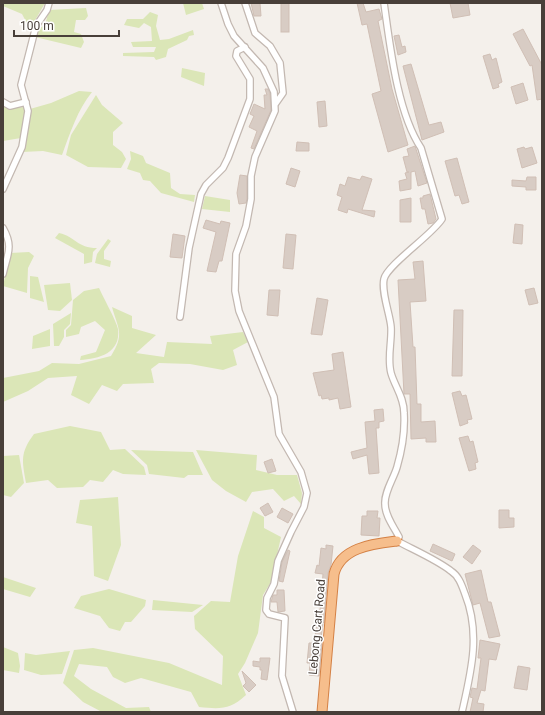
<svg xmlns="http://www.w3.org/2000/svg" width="545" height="715" font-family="Roboto,sans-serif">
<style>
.green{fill:#dbe6b7}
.building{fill:#d8ccc4;stroke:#d0bfb5}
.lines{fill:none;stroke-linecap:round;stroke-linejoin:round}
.minor-casing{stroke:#c3b8b1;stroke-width:8}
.trunk-casing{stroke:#d48145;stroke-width:11}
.minor{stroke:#fff;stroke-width:5.5}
.trunk{stroke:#f6be8c;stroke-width:9}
.labels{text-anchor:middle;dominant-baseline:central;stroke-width:3;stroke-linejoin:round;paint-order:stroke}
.street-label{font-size:12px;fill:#483f39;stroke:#fff}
</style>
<rect width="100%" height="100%" fill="#f4f0eb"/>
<g class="green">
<polygon points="3,3 45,3 30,29 22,14 3,6"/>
<polygon points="183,3 202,3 204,9 186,15"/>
<polygon points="86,8 88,16 85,20 76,20 74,32 81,34 84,42 81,48 35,37 38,29 45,25 49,10"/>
<polygon points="150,12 158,15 156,26 160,40 169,39 193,30 194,35 189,36 187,40 168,49 166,57 156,60 154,57 123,56 123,53 154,52 156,47 133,47 131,42 152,41 151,27 144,23 139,28 124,25 127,19 143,19"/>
<polygon points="182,68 205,73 204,86 181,77"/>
<path d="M79,91l13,1c-14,17 -22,41 -30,63l-19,-4 -21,1 5,-16 3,-27 21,-6z"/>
<polygon points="96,95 102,105 123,123 113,132 113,145 122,152 126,159 121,168 88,167 66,155 71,135"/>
<polygon points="3,105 14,108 24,107 26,113 21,138 3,141"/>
<polygon points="130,151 143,156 146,163 170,173 171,188 180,194 195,195 194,202 161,193 150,181 143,180 140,173 127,169 131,159"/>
<polygon points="205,196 230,200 230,212 202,209"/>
<path d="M59,233c17,4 18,15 38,15l-4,4 -1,10 -8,2v-10l-29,-16z"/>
<polygon points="108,239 111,241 104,251 104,259 111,261 110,267 95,263 97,254"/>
<polygon points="29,252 34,256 28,268 27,293 3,286 10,253"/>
<polygon points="30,276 38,277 44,302 30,298"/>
<polygon points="70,283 72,300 60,311 48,310 44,285"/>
<path d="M99,288c4,9 18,34 19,41 3,24 -19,30 -38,31l1,-4 15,-4 9,-22 -10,-9 -14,6 -2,7 -13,3v-7l5,-5 2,-25 11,-9z"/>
<path d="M112,307l20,9v12l24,7 -20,18 28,4 3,-15 45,2 -2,-8 33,-4 5,10 -15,8 4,15 -14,5 -33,-6 -31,-1 -8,6 3,14 -31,1 -6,7 -15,-6 -13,19 -18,-9 6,-19 -29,2 -20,13 -25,11v-24l36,-7 13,-8 27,1 32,-8c14,-22 7,-27 1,-49z"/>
<polygon points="71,313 70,324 64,330 64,337 59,346 54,346 53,324"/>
<polygon points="50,329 50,346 32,349 33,336"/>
<path d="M70,426l31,6 9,18 15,-1 19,18 2,8 -23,-1 -10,-4 -10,12 -13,-2 -7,7 -26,1 -9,-8 -22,3c-4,-23 -6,-30 8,-49z"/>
<polygon points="131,450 193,452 203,475 188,475 184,478 149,474 147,465"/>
<polygon points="196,450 257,455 256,470 277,475 297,475 302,493 301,504 294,496 284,501 273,489 252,492 246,502 226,491 212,480"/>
<polygon points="19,455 24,483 11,497 3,495 3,456"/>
<polygon points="118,497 121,545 108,581 94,576 92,526 76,523 80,500"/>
<path d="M253,511l11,6v11l17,9 -10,45 -8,13 -5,38 -13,30 -7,11 8,21c-16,15 -26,14 -47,12l-8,-15 -50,-14 -16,5 -12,-6 -6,-10 -28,-3 -5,12 17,13 35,19 23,-1 2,5h-49l-19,-10 -20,-19 11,-33 19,-2 76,15 53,22 1,-29 -28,-27 -1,-13 17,-15 19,1 8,-46z"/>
<polygon points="3,577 36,588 30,597 3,589"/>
<polygon points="109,589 146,600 145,606 131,622 125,622 120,631 109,628 100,616 74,608 81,596"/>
<polygon points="153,600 203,605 192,612 152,610"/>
<polygon points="3,647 18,653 20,666 19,673 3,670"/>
<polygon points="70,651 62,674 41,675 24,670 25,653 36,655"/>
</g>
<g class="building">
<polygon points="251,3 260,3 261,16 254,16"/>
<rect x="281" y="3" width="8" height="29"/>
<polygon points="357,3 363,3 366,12 379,9 382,19 378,21 392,89 408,145 388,152 372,94 381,91 367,24 362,25"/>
<polygon points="450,3 468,3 470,15 453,18"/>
<polygon points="523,29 542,65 542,99 537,100 532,65 530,66 513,34"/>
<polygon points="399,35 402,47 405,46 406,52 398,55 394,36"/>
<polygon points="490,54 492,60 496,58 502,82 498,84 499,87 493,89 483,56"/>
<polygon points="411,64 429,125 441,122 444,132 422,140 403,66"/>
<polygon points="523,83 528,100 516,104 511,87"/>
<polygon points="265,89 268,89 270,93 271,110 254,149 251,148 257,131 249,127 254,116 250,114 254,104 265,109 264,95 267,95"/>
<polygon points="325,101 327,126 319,127 317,102"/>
<polygon points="297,142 309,143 309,151 296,151"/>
<polygon points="415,146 427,183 418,186 415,171 411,172 411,189 400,191 399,181 407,179 405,173 409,172 407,172 403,157 409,156 407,149"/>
<polygon points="524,147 525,149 532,147 537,163 522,168 517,149"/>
<polygon points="457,158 469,202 462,204 459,195 455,196 445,161"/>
<polygon points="291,168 300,171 295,187 286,184"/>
<polygon points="240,175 247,176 247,199 246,203 239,204 237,193"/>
<polygon points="362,176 372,179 362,210 375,211 374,217 348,209 347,213 338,210 342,197 337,195 340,184 345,186 348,177 360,180"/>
<polygon points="527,177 536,177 536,190 526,190 526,187 512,186 512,180 526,181"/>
<polygon points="430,194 436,219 433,223 428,224 425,209 422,209 420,198 423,198 423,196"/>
<polygon points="411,198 411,222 400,222 400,200"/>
<polygon points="206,220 220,224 221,221 230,223 222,261 219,261 216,272 207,271 216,232 203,228"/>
<polygon points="515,224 523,225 522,244 513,243"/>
<polygon points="173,234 185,236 182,258 170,257"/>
<polygon points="286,234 296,235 293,269 283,268"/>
<polygon points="423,261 426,301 410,302 413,347 415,347 417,404 421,404 421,422 435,421 436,442 426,442 426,438 411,439 410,394 404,394 398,280 415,279 413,262"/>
<polygon points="534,288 538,303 529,305 525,290"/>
<polygon points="269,290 280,290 278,316 267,315"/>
<polygon points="317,298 328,300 322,335 311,334"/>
<polygon points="454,310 463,310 462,376 452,376"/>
<polygon points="343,352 351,407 340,409 338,398 329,400 329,398 322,399 321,395 319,396 313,373 334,370 332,354"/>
<polygon points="460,391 462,396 466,395 472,419 467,420 468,423 460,426 452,393"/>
<polygon points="383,409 384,421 379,422 379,428 376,428 379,473 369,474 367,455 353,459 351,452 367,448 365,422 375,421 374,410"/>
<polygon points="468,436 470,442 473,441 478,462 475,463 476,469 469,471 459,438"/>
<polygon points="272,459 276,471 268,473 264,462"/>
<polygon points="268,503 273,512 265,516 260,508"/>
<polygon points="282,508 293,514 288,523 277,517"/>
<polygon points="499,510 509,510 509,518 514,518 514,527 499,528"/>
<polygon points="367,511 378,511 377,518 380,518 379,536 361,535 362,516 367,516"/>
<polygon points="433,544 455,554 452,561 430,551"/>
<polygon points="326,545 333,546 331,565 328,573 324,623 319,622 323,574 315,573 317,565 319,566 321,548 326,549"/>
<polygon points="473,545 481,551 472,564 463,557"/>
<polygon points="288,550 290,551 283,582 279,581 282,562"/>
<polygon points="481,570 488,602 491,602 500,636 489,638 480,603 473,605 465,574"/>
<polygon points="277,590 284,590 285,611 278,612 277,602 271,602 273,595 277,595"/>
<polygon points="317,623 323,624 320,644 322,644 319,676 309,675 310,663 307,663 309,643 314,643"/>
<polygon points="480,640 500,644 496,660 489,659 485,691 481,690 477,703 484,704 483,712 470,712 473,698 470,697 472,688 477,689 481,658 478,658"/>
<polygon points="260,658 270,658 267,680 261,679 262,670 260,670 260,667 253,666 253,661 260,662"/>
<polygon points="518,666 530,668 527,690 514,688"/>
<polygon points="242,671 256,685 249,692 243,686 246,683"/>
</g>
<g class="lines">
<defs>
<g id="minor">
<polyline points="221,3 228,24 234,36 263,68 274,92 275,111 255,157 251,176 251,199 246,226 236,254 235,291 239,311 274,397 279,434 301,472 307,493 304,507 291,532 278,561 274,584 267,598 266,610 269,614 285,618 282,676 293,712"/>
<polyline points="245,3 255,33 270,46 280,63 283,93 276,103"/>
<path d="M384,3c6,42 13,109 37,145l21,71c-10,16 -55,46 -58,60 -3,13 6,35 7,48 1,15 -4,31 0,46 4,14 13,24 13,40 1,17 -2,37 -7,54 -3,11 -13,25 -12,37 0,12 9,23 14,33l-2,4c17,9 40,19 54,30 8,5 11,15 14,23 16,40 6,78 -3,118"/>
<polyline points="3,102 10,106 26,102"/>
<polyline points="3,189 22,147 28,111 21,85 36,26 47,10 49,3"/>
<path d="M3,228c11,19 4,27 0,46"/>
<polyline points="180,317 189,248 201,194 206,185 223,168 228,158 250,99 250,79 236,56 237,51 245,47"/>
</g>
<path id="trunk" d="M322,712l12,-138c7,-27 39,-30 63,-33"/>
</defs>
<use href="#minor" class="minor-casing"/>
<use href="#trunk" class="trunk-casing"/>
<use href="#minor" class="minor"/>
<use href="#trunk" class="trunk"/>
</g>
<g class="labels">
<g class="street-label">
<text transform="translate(317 627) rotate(-85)">Lebong Cart Road</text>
</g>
</g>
<rect width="545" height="715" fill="none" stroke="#483f39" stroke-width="8"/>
<path d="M14 30v6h105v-6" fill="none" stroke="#483f39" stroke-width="2"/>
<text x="20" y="30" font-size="12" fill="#483f39" stroke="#ffffff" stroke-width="3" paint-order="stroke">100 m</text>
</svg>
